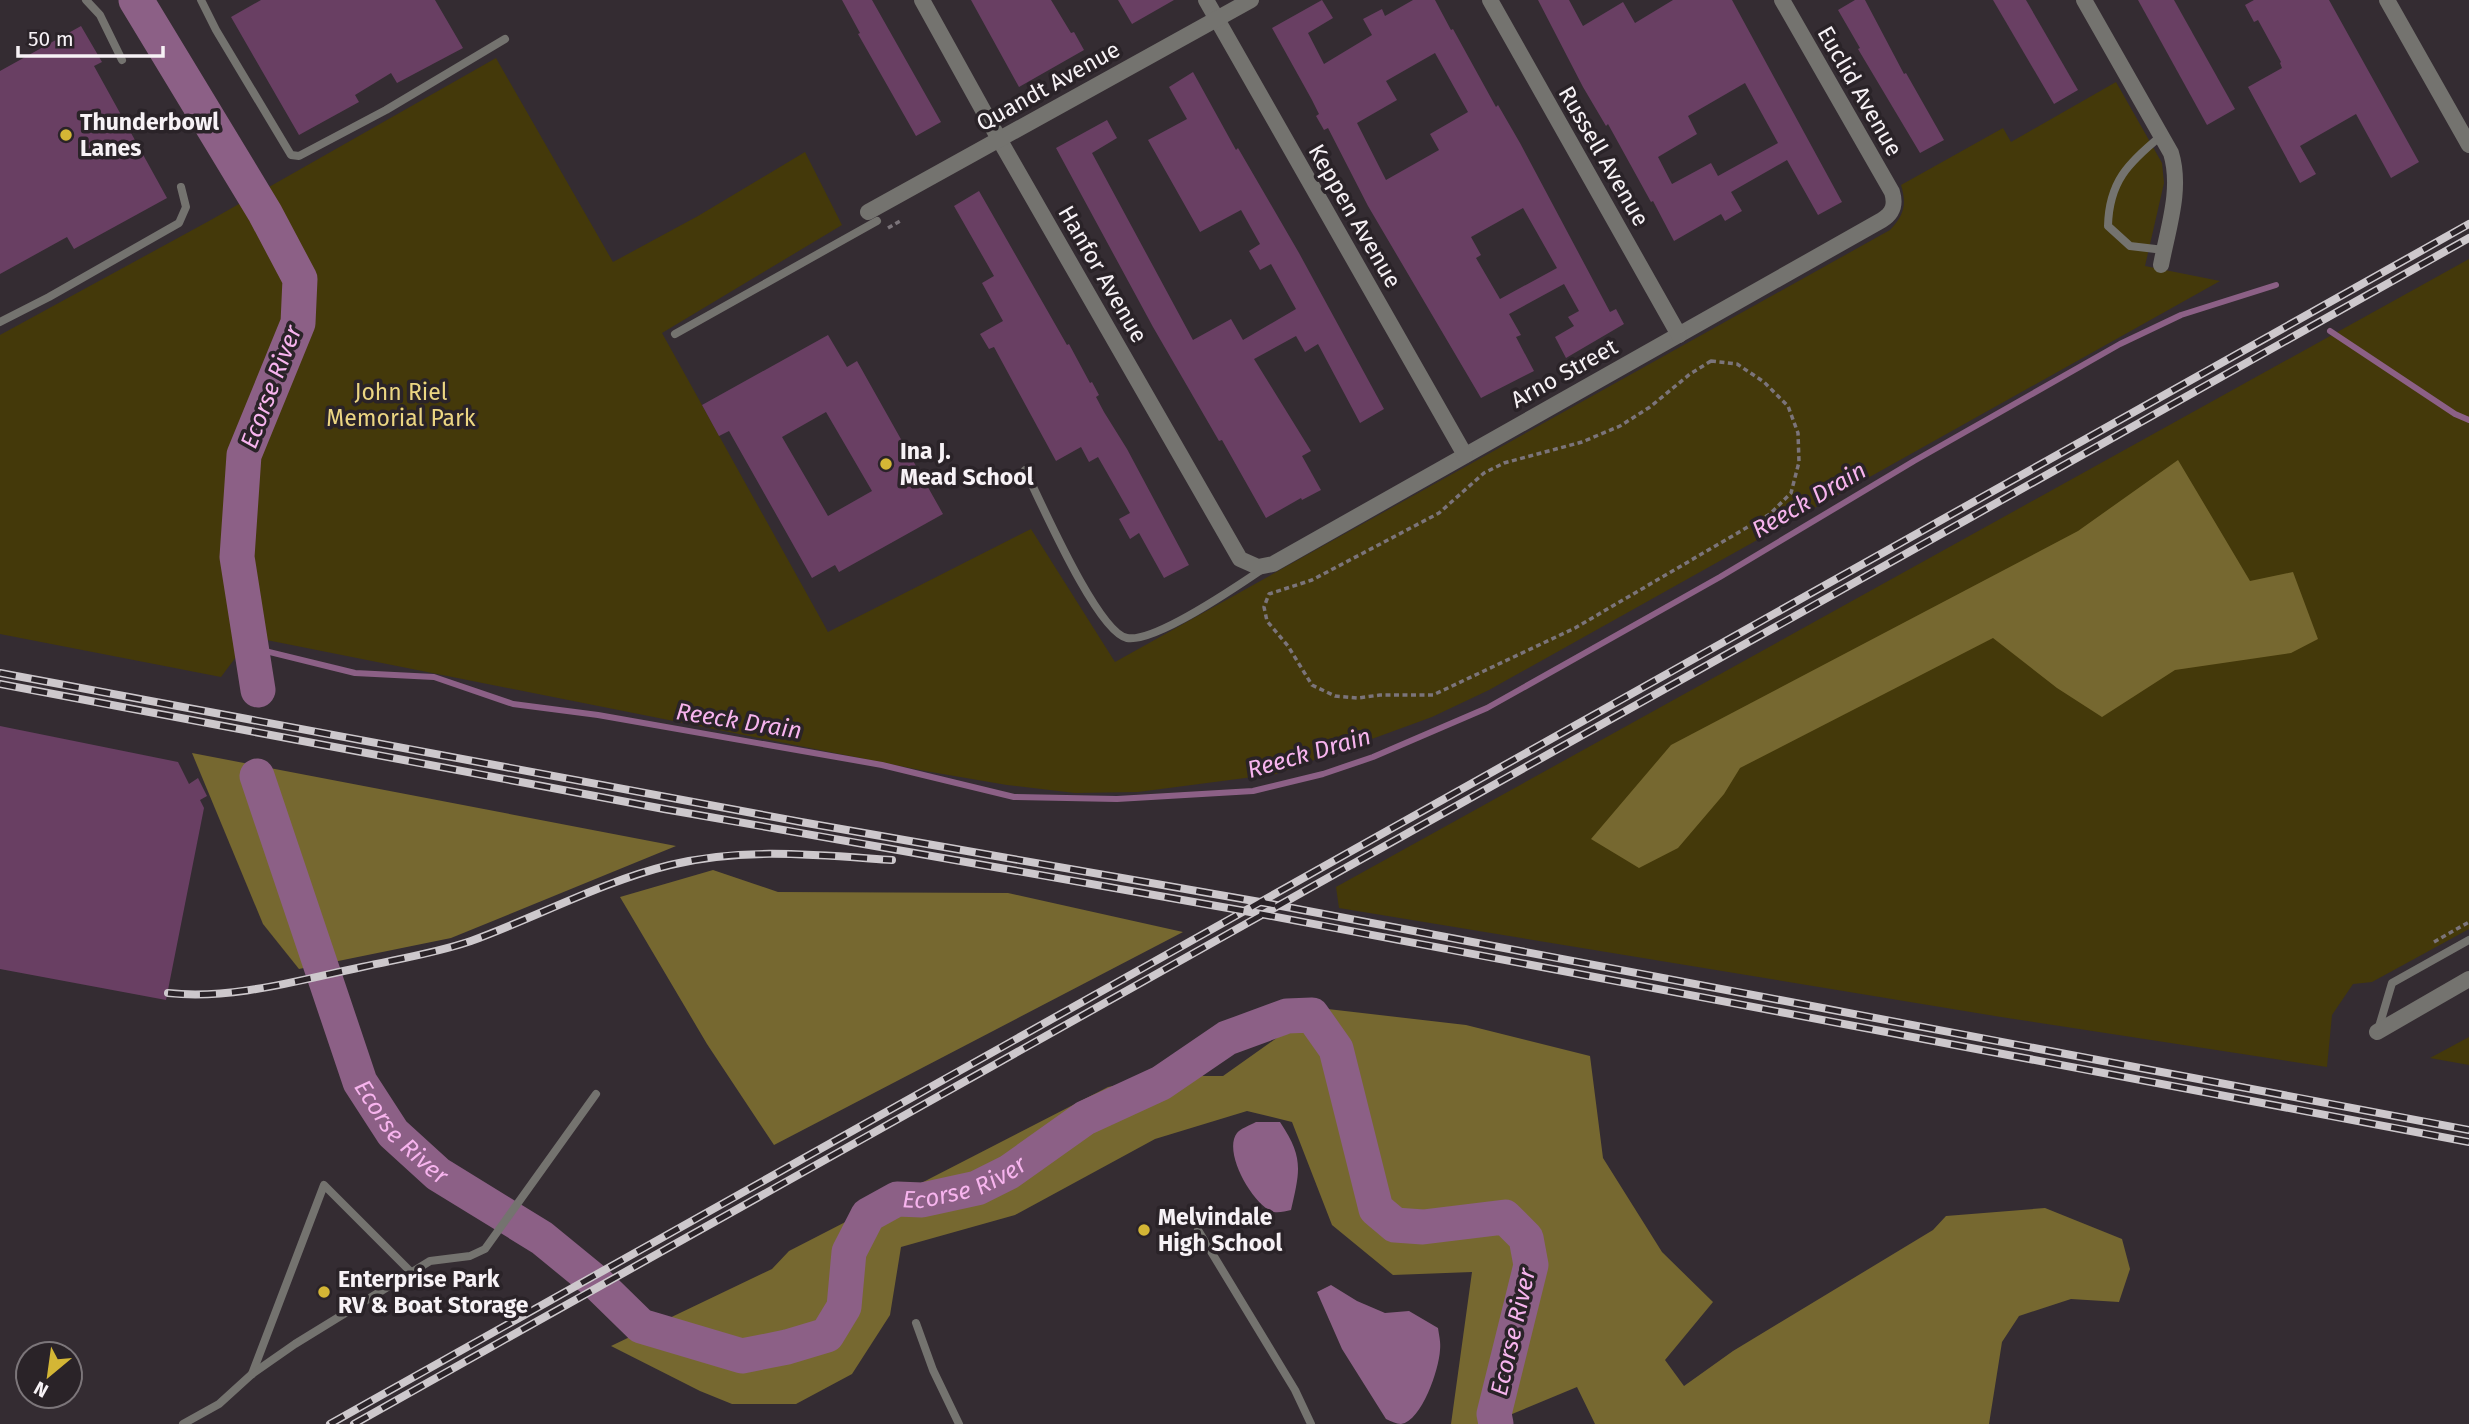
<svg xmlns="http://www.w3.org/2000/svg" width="2469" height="1424" font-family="'Fira Sans',sans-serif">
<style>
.green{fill:#44390a}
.forest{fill:#766830}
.water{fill:#8c6086}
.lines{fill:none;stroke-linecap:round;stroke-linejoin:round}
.stream{stroke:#8c6086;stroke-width:6}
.river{stroke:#8c6086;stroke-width:35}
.building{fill:#693f63;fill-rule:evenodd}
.path{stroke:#7b747a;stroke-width:3.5;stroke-dasharray:5 3.5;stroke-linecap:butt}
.service{stroke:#74736f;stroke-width:8}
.minor{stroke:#74736f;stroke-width:16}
.rail-casing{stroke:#cdc8cc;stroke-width:8}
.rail{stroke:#2a2328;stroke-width:5;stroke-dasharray:16;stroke-linecap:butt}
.poi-dot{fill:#d4b635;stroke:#2a2328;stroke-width:2.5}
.labels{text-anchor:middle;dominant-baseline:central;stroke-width:7;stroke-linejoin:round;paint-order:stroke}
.street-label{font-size:23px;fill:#f7f2f6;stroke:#2a2328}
.poi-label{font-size:23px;font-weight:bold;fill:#f7f2f6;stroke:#2a2328;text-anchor:start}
.park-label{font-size:23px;fill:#ecd682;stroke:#2a2328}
.water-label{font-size:24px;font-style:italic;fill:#f7b4ee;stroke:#2a2328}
</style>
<rect width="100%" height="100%" fill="#342c32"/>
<g class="green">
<path d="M496,58l117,204 85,-46 107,-64 37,73 -180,108 166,299 203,-103 84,133 775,-432c14,-15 17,-25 11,-45l102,-57 8,14 105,-60 46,81 2,20 -19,83 75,15 -731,409 -57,27 -156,57 -138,18 -63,1 -68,-8 -82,-14 -674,-134 -30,40 -221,-43v-299l209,-114z"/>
<polygon points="2469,259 2469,929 2372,982 2353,984 2332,1015 2327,1067 2001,1017 1339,908 1336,887"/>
<polygon points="2469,1037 2469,1065 2430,1058"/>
</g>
<g class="forest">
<polygon points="2178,460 2250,581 2293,572 2318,639 2291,653 2175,670 2102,717 2057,688 1993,638 1740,768 1724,794 1678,848 1639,868 1591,839 1671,745 2078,531"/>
<polygon points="192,753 676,846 451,938 299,969 263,924"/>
<polygon points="713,870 778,892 1008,893 1183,932 774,1145 707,1044 620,897"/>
<polygon points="1319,1008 1466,1025 1590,1056 1603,1158 1662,1252 1713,1302 1665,1360 1684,1386 1733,1351 1933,1230 1946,1216 2045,1208 2122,1239 2130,1269 2119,1302 2071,1299 2019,1316 2002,1342 1989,1424 1595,1424 1577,1387 1488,1424 1451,1424 1472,1272 1393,1275 1332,1225 1292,1122 1247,1111 1155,1139 1015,1215 901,1247 890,1315 852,1374 796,1404 732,1404 700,1391 611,1346 772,1269 789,1251 1108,1087 1161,1076 1223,1076"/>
</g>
<g class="water">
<path d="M1256,1122h24c24,36 20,48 11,88 -5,1 -12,3 -17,2 -20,-5 -52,-60 -37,-79 3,-4 13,-8 19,-11z"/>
<path d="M1331,1285l26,16 28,12 24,-2 29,17c1,7 3,15 2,22 -1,19 -18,71 -39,74 -5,0 -10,-3 -15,-5l-44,-70 -25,-57z"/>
</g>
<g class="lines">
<g class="stream">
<polyline points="2330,331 2455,414 2469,420"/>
<polyline points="253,648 355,673 434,677 513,704 598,715 882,765 1014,797 1117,799 1253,791 1323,774 1373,757 1487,708 1720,577 1914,461 2120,344 2181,315 2276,285"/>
</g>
<g class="river">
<polyline points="136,0 265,213 300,279 298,323 244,455 237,557 258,690"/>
<path id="s1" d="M257,776l103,306 33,51 45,41 104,64 55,45 44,43 101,30 45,-9 40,-12 17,-28 5,-55 19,-37 29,-16 25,1 55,-12 32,-16 76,-54 76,-35 66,-45 60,-22 25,-1 24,34 40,160 19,16 28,2 82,-10 21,21 5,27 -37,149 2,10"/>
</g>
</g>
<g class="building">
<polygon points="261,0 435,0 463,48 397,83 391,73 355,95 359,102 299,135 231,17"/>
<polygon points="842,0 872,0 941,122 916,136 858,34 860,33"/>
<polygon points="971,0 1051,0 1071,33 1074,32 1084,50 1019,87"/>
<polygon points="1118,0 1174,0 1132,24"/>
<path d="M1322,0l11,18 -25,15 16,31 48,-29 -9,-16 19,-10 3,7 28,-16h22l16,30 2,-1 43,78 2,-2 22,38 90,169 6,-3 8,15 -58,34 -11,-21 19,-11 -6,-9 11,-6 -15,-27 -55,30 12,21 -5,2 18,34 -53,27 -113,-192 -40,-78 -4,2 -8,-14 3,-2 -7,-14 -40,-72zM1435,53l33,59 -38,22 9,16 -53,30 -29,-57 40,-23 -11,-19zM1523,208l34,60 -57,31 -24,-41 5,-3 -10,-18z"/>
<path d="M1538,0h31l14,26 40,-24 12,21 38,-23h59l110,202 -24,13 -31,-55 -56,32 11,19 -17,10 -4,-7 -47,27 -21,-40 -2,1 -43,-78 -2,2 -23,-39zM1745,83l33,60 -60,33 -7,-13 -39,21 -14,-27 39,-23 -9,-18z"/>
<polygon points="1855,0 1865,0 1904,74 1906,73 1944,140 1920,153 1858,49 1860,48 1838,10"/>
<polygon points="1993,0 2026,0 2078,90 2054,104"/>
<polygon points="2138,0 2174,0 2235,109 2207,125"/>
<polygon points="2254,0 2329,0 2419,162 2391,178 2356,114 2300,146 2316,174 2300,183 2248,87 2282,68 2280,63 2281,62 2258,20 2254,22 2245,5"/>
<polygon points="81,26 102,62 94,66 167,198 74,249 67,237 0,274 0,71"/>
<polygon points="1193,72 1236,150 1238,148 1299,253 1384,409 1360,423 1318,344 1305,352 1296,336 1254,359 1311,451 1302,456 1321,490 1302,500 1301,498 1266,518 1222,440 1219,441 1153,327 1056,148 1107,120 1117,138 1092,153 1193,340 1231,319 1243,340 1296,309 1271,264 1260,270 1249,251 1260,244 1241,210 1200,232 1148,140 1187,119 1169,87"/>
<polygon points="979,191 1067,345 1069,344 1090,383 1092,382 1099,395 1096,397 1104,412 1127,449 1189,565 1164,578 1139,533 1130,539 1119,519 1130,513 1098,457 1089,462 1081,447 1056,461 994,347 989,349 980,334 1003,321 982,283 994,276 954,206"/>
<path d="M828,335l19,32 10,-6 86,153 -104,58 -4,-7 -23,13 -83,-147 -10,5 -17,-31zM826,412l46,79 -44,25 -46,-79z"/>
<polygon points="0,726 178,762 189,784 198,778 207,796 200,800 204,808 166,1000 0,969"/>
</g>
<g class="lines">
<g class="path">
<polyline points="888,228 902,220"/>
<polygon points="1711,361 1737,364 1764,382 1788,406 1798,433 1799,462 1791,493 1770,514 1575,628 1433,695 1380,695 1358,698 1335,696 1312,685 1288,646 1267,621 1264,607 1269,594 1312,580 1439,513 1484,473 1504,463 1582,442 1620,426 1650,407 1690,374"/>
<polyline points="2434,942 2469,922"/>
</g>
<g class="service">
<polyline points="86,0 100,15 122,60"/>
<polyline points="201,0 216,30 291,155 299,156 386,110 505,39"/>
<path d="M2161,136c-33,27 -52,46 -53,90l22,20 34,4"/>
<polyline points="0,322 49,297 179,223 186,207 181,187"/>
<polyline points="675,334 877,221"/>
<path d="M1025,470c15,30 72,162 102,168 28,5 112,-53 137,-70"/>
<polyline points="2378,1030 2392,983 2469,940"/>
<polyline points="1198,1230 1295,1390 1311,1424"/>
<polyline points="916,1323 933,1370 959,1424"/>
<polyline points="252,1374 324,1185 411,1272"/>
<polyline points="183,1424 219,1404 252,1374 295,1344 430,1261 470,1256 485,1249 596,1094"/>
</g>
<g class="minor">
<path d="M922,0l77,139 241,420 18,8 15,-3 609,-344c11,-7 14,-15 10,-28l-110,-192"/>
<polyline points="1206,0 1465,455"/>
<polyline points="1490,0 1679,335"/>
<path d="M2084,0l87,153c11,36 -3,75 -10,112"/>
<polyline points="2387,0 2469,145"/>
<polyline points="868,212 1251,0"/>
<polyline points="2377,1032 2469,979"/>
</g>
<defs>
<g id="rail">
<polyline points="0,673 801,822 1260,902 2469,1130"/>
<polyline points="0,684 664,809 1245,911 2469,1142"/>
<path d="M168,993c64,7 131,-13 194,-26 36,-8 74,-14 109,-26 66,-24 130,-59 199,-76 73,-18 148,-10 222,-5"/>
<polyline points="330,1424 2469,224"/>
<polyline points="354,1424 2469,238"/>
</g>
</defs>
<use href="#rail" class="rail-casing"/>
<use href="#rail" class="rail"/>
</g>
<g class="poi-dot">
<circle cx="66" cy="135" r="7"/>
<circle cx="886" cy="464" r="7"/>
<circle cx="1144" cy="1230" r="7"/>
<circle cx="324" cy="1292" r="7"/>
</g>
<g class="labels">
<g class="street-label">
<text transform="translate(1048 86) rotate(-29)">Quandt Avenue</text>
<text transform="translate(1860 91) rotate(60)">Euclid Avenue</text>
<text transform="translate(1604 156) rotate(60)">Russell Avenue</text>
<text transform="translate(1355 216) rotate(60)">Keppen Avenue</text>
<text transform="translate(1103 274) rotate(60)">Hanfor Avenue</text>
<text transform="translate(1564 373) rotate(-29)">Arno Street</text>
</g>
<g class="poi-label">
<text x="80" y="122">Thunderbowl<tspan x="80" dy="26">Lanes</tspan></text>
<text x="900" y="451">Ina J.<tspan x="900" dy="26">Mead School</tspan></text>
<text x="1158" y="1217">Melvindale<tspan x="1158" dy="26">High School</tspan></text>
<text x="338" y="1279">Enterprise Park<tspan x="338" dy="26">RV &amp; Boat Storage</tspan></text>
</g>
<g class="park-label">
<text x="401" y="392">John Riel<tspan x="401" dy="26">Memorial Park</tspan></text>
</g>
<g class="water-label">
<text transform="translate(271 387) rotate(-69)">Ecorse River</text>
<text transform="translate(1809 500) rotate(-30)">Reeck Drain</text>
<text transform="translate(739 721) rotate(9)">Reeck Drain</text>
<text transform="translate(1309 753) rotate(-16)">Reeck Drain</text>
<text stroke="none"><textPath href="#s1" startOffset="388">Ecorse River</textPath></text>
<text stroke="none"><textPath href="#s1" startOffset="1125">Ecorse River</textPath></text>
<text transform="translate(1513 1332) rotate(-77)">Ecorse River</text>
</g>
</g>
<g transform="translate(49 1375) rotate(209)"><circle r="33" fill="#2a2328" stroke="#7c767a" stroke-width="2"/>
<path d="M0-5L12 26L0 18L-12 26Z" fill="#d4b635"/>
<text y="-10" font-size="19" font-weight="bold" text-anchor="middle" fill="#f7f2f6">N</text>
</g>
<path d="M18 46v10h145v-10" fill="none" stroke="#f7f2f6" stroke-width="3.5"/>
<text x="28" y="46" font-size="21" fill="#f7f2f6" stroke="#2a2328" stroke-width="5" paint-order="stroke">50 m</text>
</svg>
